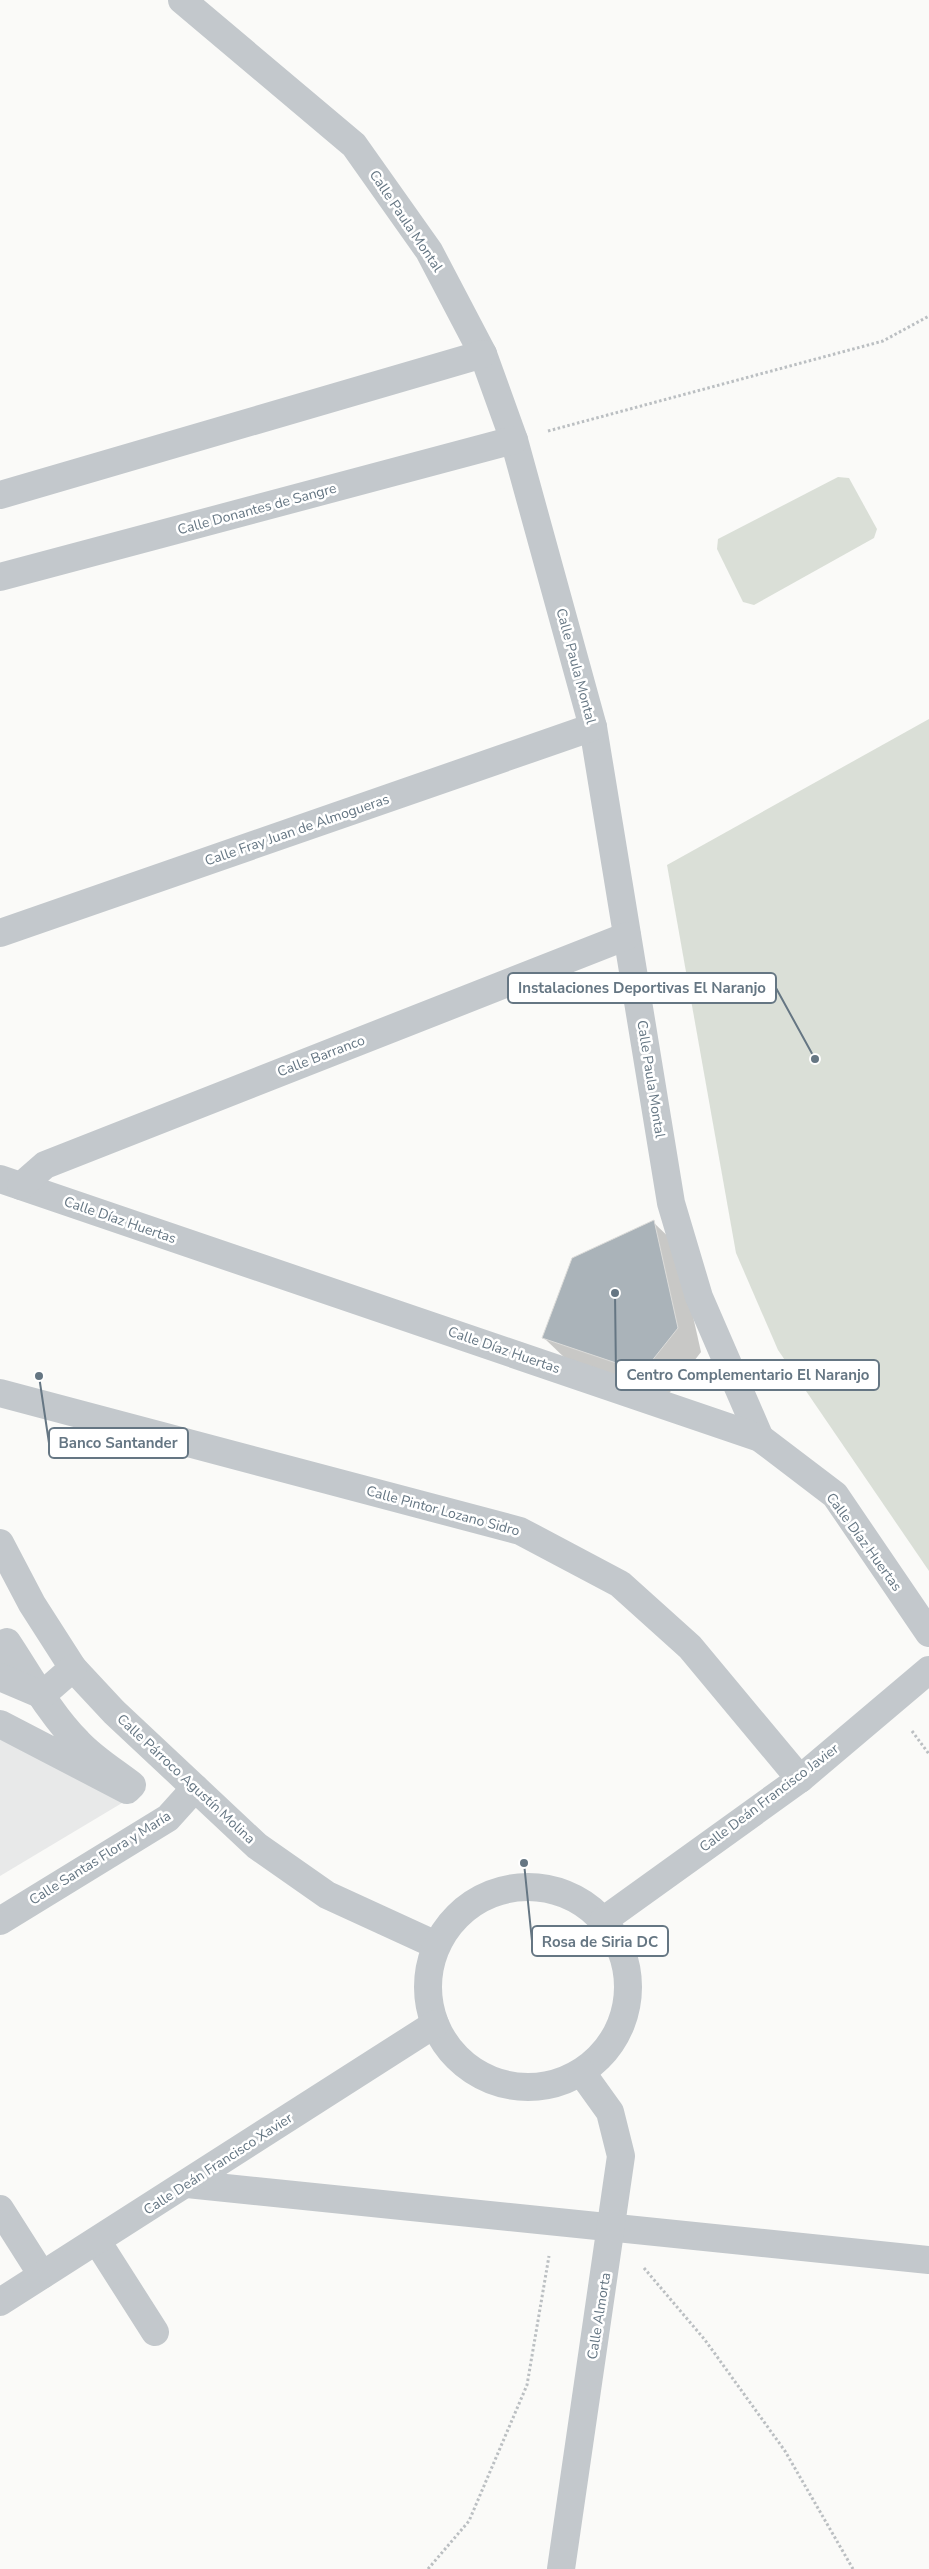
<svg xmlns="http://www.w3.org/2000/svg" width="929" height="2569" font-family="'Nunito Sans',sans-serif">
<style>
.built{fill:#e8e9e9}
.green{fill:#dadfd7}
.shadow{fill:#0003}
.building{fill:#aab3b9;stroke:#dcdcda}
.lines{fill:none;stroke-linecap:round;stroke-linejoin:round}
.path{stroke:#bbbfc2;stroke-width:3;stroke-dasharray:2.5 2.5;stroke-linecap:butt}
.minor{stroke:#c3c8cc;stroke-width:28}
.labels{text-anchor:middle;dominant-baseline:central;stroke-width:5;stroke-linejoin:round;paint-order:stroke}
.street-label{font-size:14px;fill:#657683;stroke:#fff}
.leader{fill:none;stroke:#657683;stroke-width:2}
.callout-dot{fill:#657683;stroke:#fff;stroke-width:2}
.callout{fill:#fff;stroke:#657683;stroke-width:2}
.callout-label{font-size:15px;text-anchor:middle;font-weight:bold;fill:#657683}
</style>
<rect width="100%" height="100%" fill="#fafaf8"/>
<polygon class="built" points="0,1724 127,1800 0,1876"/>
<g class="green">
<polygon points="838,477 849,478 877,529 874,538 754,605 743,602 717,549 718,539"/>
<polygon points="929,719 929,1571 778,1350 736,1253 667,865"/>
</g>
<polygon class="shadow" points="653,1222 677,1245 701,1352 667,1396 568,1361 544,1338"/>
<polygon class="building" points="654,1220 678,1328 643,1372 542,1338 572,1258"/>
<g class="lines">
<g class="path">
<polyline points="548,431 883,341 929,316"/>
<polyline points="912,1731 929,1754"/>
<polyline points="644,2268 705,2340 785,2451 853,2569"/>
<polyline points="428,2569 469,2521 527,2385 549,2256"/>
</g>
<g class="minor">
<polyline points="182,0 354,145 429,251 483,354 514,440 593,727 671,1203 699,1297 760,1438"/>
<polyline points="0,495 483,354"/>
<polyline points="0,577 514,440"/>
<polyline points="0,933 593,727"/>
<polyline points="0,1179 760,1438 835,1495 929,1633"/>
<polyline points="21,1186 45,1165 627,936"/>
<polyline points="0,1393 520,1531 620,1584 690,1647 800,1779"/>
<polyline points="0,1543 32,1604 73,1668 114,1712 257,1846 327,1895 436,1945"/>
<path d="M0,1652l7,-10c22,33 43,72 71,100 16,17 36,29 54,43l-5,5 -127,-66"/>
<polyline points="0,1677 42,1695 73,1668"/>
<circle cx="528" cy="1987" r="100"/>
<polyline points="604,1920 800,1779 929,1670"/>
<polyline points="0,1921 168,1818 195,1788"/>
<polyline points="187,2184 929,2260"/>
<polyline points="0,2209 42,2275"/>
<polyline points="97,2241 155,2332"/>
<polyline points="0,2302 435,2024"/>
<polyline points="561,2569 621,2156 610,2112 582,2073"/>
</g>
</g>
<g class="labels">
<g class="street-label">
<text transform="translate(406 221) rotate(56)">Calle Paula Montal</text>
<text transform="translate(257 509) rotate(-15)">Calle Donantes de Sangre</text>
<text transform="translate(576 666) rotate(75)">Calle Paula Montal</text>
<text transform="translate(297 830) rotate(-19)">Calle Fray Juan de Almogueras</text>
<text transform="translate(321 1056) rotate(-21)">Calle Barranco</text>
<text transform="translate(651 1079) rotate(81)">Calle Paula Montal</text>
<text transform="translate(120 1220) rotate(19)">Calle Díaz Huertas</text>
<text transform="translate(504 1350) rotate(19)">Calle Díaz Huertas</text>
<text transform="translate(443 1511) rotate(15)">Calle Pintor Lozano Sidro</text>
<text transform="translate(864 1542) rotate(54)">Calle Díaz Huertas</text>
<text transform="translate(186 1779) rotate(43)">Calle Párroco Agustín Molina</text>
<text transform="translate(769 1798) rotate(-37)">Calle Deán Francisco Javier</text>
<text transform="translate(100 1858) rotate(-32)">Calle Santas Flora y María</text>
<text transform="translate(218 2164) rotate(-33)">Calle Deán Francisco Xavier</text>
<text transform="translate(599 2316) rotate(-81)">Calle Almorta</text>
</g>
</g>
<path class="leader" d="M815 1059L776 988M615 1293L616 1375M39 1376L49 1443M524 1863L532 1941"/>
<g class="callout-dot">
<circle cx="815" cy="1059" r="5"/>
<circle cx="615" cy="1293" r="5"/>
<circle cx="39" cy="1376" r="5"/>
<circle cx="524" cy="1863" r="5"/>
</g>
<g class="callout">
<rect x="508" y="973" width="268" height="30" rx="5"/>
<rect x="616" y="1360" width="263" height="30" rx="5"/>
<rect x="49" y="1428" width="139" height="30" rx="5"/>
<rect x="532" y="1926" width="136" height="30" rx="5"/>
</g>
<g class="callout-label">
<text x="642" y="993">Instalaciones Deportivas El Naranjo</text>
<text x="748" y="1380">Centro Complementario El Naranjo</text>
<text x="118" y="1448">Banco Santander</text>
<text x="600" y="1947">Rosa de Siria DC</text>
</g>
</svg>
